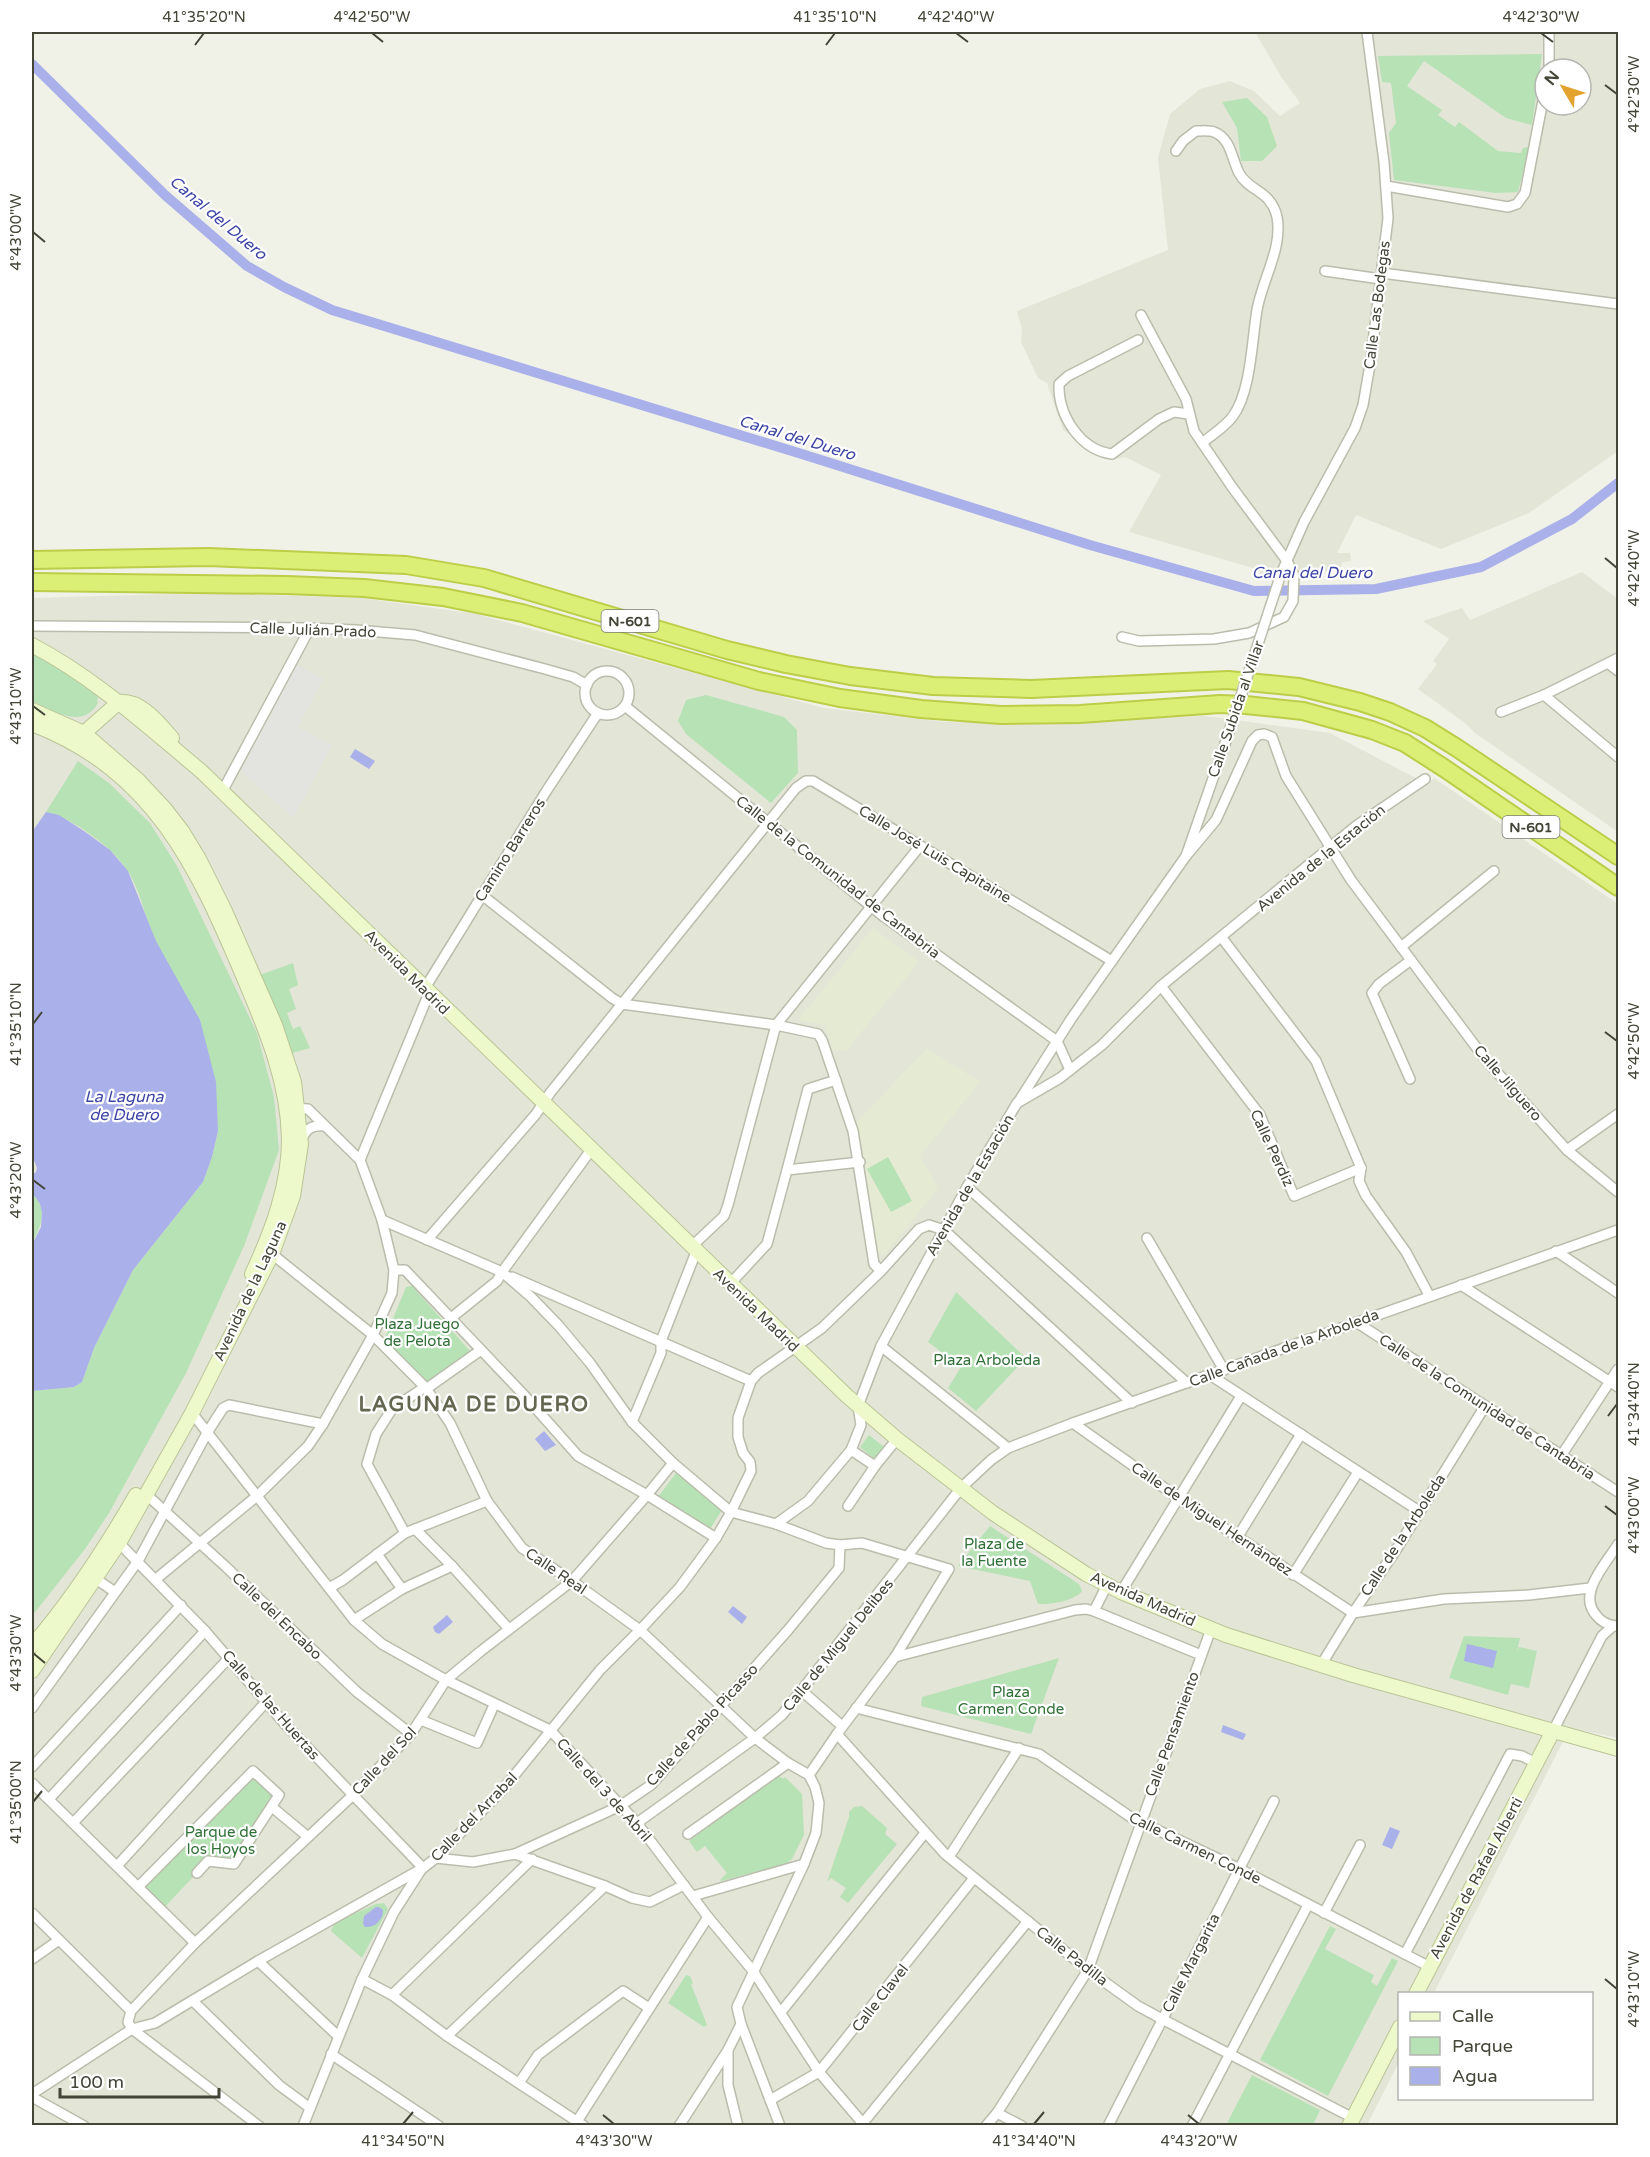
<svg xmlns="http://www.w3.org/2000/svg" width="1650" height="2157" font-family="'Varela Round',sans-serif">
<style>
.residential{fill:#e3e5d7;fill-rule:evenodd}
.education{fill:#e5ead3}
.green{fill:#b7e2b5}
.parking{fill:#e3e4df}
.water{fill:#aab0e9}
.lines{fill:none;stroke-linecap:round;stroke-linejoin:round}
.canal{stroke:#aab0e9;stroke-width:10}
.street-casing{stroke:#babdab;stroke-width:12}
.secondary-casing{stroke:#bac496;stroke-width:16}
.highway-casing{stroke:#bccd47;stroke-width:20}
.street{stroke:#fff;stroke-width:9}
.secondary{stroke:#edf9cb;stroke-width:14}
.highway{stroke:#dbef76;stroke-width:16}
.street-bridge-casing{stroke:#babdab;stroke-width:12;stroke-linecap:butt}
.street-bridge{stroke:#fff;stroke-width:9}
.ticks{fill:none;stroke:#434537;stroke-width:2}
.labels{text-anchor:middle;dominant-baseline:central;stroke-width:4.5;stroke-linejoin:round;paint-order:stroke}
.shield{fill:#fff;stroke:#7b7d73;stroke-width:1.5}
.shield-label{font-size:14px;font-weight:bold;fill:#434537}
.street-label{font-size:15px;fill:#434537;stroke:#fff}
.park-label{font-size:15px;fill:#317038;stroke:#fff}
.water-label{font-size:16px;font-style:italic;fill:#3c44a5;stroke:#fff}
.district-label{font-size:21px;font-weight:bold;letter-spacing:1.5px;fill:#646650;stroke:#fff}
.neatline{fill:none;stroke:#434537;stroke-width:2}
.ticks-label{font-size:15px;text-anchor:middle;fill:#434537}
</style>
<rect width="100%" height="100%" fill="#f0f2e8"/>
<g class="residential">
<path d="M1255,32h363v419l-89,62 -88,36 -85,-34 -19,38h13l1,8 -8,1 -3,5 -8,-3 -3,7 -29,-1 -1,12 -39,-6v-6l-131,-38 32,-57 -36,-18 -13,3 -11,-2 -38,-28 -16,-47 -9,-5 -17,-36 1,-13 -5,-18 151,-61 -10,-92 12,-44 30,-25 30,-8 24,10 26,25 20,-13 -20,-28zM1545,69h36v36h-36z"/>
<polygon points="1582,572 1618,599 1618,832 1475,733 1465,723 1418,689 1437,664 1433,661 1449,639 1423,621 1462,608 1470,620"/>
<polygon points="207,593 361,598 476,614 824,708 946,722 1029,723 1206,716 1330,733 1427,784 1434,778 1618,904 1618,1738 1570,1728 1434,1993 1400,1994 1399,2062 1367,2125 32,2125 32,598"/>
</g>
<g class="education">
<polygon points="873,928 919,962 846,1051 832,1049 825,1025 798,1020"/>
<polygon points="927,1048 980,1082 920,1156 938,1188 884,1256 877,1252 861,1137 856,1123"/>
</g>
<g class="green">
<polygon points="1542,54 1532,125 1506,118 1424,61 1407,86 1442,110 1438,115 1455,127 1459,122 1498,151 1521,153 1523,148 1529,147 1518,192 1496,193 1394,180 1389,133 1396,123 1391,83 1382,82 1378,56"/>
<polygon points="1247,98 1267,117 1277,146 1262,161 1241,161 1237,128 1222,102"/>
<path d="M32,652l31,18 36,25 -2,5 1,3c-16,28 -45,7 -66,-2z"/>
<polygon points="706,695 784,717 797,730 798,773 771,803 686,734 678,721 686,700"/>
<path d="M78,761l31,22 41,40 27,43 80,167 17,64 5,53 -35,96 -58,127 -77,140 -24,36 -53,67v-225l42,-4 8,-5 12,-34 39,-78 70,-88 9,-25 6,-26c-23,-70 -44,-142 -70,-210 -6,-16 -11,-37 -21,-51 -16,-24 -53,-51 -81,-58z"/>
<polygon points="293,963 298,985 289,989 296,1009 287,1013 293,1029 300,1026 310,1048 292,1053 260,975"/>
<polygon points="888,1157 912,1201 891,1212 867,1169"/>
<path d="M32,1192c17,21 9,31 0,53z"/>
<polygon points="412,1286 470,1351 428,1382 392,1348 385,1338 406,1287"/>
<polygon points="956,1292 1026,1358 976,1411 948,1388 961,1367 928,1342"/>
<polygon points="869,1435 884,1447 875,1459 860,1447"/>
<polygon points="676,1473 722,1510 710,1529 658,1497"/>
<path d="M990,1526l89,58 3,7c-7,10 -32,14 -44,13l-8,-23 -72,-15z"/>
<polygon points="1464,1636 1520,1638 1517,1652 1519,1647 1537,1651 1529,1688 1511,1684 1508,1695 1449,1678"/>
<polygon points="1059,1658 1031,1734 921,1706 922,1697"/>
<polygon points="257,1774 279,1795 232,1864 208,1861 162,1910 141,1889"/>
<polygon points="778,1775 783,1779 785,1777 802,1794 804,1835 792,1859 786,1864 721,1881 720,1880 727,1873 705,1846 697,1852 689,1841"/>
<polygon points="862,1806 887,1828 885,1834 897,1844 848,1903 840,1897 846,1888 831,1878 827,1882 849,1817 849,1812 854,1807"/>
<polygon points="384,1903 388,1909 362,1958 331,1931 335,1922 376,1904"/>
<polygon points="1330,1926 1336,1929 1325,1949 1374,1975 1371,1982 1377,1986 1392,1958 1398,1961 1328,2096 1260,2060"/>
<polygon points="686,1975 690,1976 693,1983 691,1984 707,2025 704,2027 668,2003"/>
<polygon points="1252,2075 1320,2110 1313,2125 1226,2125"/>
</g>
<polygon class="parking" points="297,665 323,679 298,727 332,745 293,818 241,771"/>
<g class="water">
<polygon points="355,749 375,761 369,769 350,757"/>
<polygon points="46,812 59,815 84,831 110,850 128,871 156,941 200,1020 216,1082 218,1131 212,1157 203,1182 133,1270 94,1348 82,1382 74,1387 32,1391 32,1245 41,1227 42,1213 40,1204 32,1192 32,1175 36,1172 37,1168 32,1155 32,832"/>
<polygon points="544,1431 556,1445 545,1451 535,1439"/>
<polygon points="733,1606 747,1617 742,1624 728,1612"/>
<polygon points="447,1615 453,1622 439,1634 435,1632 433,1627"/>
<polygon points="1467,1644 1497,1651 1493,1668 1464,1661"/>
<polygon points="1223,1725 1246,1734 1243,1740 1221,1732"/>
<polygon points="1390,1827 1400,1831 1392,1849 1382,1845"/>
<path d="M376,1907h3l4,3c0,10 -8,18 -18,17l-2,-3 1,-8z"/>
</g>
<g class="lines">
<polyline class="canal" points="32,64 165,195 247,266 284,287 332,310 805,455 1090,545 1254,591 1376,589 1481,567 1572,519 1618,483"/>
<defs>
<g id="street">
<polyline points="1549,69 1549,32"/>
<path d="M1176,151l7,-10 13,-10c5,0 13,-1 18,1 17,6 18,28 25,41 10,19 32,17 38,44 6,31 -15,63 -20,93 -5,29 -6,82 -24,106 -8,11 -21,19 -31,27"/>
<polyline points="1386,186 1508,207 1517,204 1525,193 1545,90"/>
<polyline points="1325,271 1381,279"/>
<polyline points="1382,273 1618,304"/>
<path d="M1138,340l-70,36 -9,8c-1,31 21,66 53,70l47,-35 15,-7 15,2"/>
<polyline points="1281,574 1304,522 1355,428 1363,405 1371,359 1388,218 1384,162 1367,32"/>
<polyline points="32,626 310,628 356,630 415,635 545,669 573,677 587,685"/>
<polyline points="1122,637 1139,641 1214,639 1249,633 1284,617 1293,601 1294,575 1287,561 1232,487 1194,431 1186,399 1141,315"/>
<polyline points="1609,664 1618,671"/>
<circle cx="607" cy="693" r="22"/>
<polyline points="1544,695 1618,757"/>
<polyline points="625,706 883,916 1057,1041 1070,1070"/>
<polyline points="1501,712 1544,695 1618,658"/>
<polyline points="222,792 310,628"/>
<polyline points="1186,856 1216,820 1252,741 1258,735 1264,734 1272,737 1286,776 1351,880 1485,1059 1567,1150 1618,1192"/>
<polyline points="482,895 612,998 622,1004 776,1025 818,1034 822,1040 853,1131 874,1264 881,1271"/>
<polyline points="1222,938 1316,1061 1361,1168"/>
<polyline points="1401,947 1494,871"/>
<polyline points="1161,986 1260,1115 1294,1196 1361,1168"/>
<polyline points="425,988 547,790 598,713"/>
<polyline points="1410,1079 1372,993 1379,984 1411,960"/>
<polyline points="1019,1101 1071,1019 1186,856 1225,744"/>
<path d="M302,1139c4,-11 11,-14 23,-13"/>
<polyline points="1567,1150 1618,1114"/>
<polyline points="360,1160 429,993"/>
<polyline points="1361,1168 1359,1181 1366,1196 1406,1252 1429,1295"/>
<polyline points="787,1170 808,1089 836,1080"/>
<polyline points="967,1187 1187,1383"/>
<polyline points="382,1220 502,1272 531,1297 559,1326 590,1363 632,1422 673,1463"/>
<polyline points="1147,1238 1224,1370"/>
<polyline points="427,1240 536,1114 550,1093 796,788 806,781 813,781 1112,961"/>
<polyline points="691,1247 724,1216 728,1205 776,1025 920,846"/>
<polyline points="1556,1251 1618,1293"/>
<polyline points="272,1254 373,1335 425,1387 450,1423 487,1501 522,1548 572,1581 640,1630 755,1738 788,1763 809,1775"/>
<polyline points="512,1277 751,1381"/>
<polyline points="730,1284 767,1244 787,1170 860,1162"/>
<polyline points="1461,1285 1618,1387"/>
<polyline points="451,1318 497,1281 502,1272 591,1150"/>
<polyline points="1356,1322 1618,1492"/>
<polyline points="881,1346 1008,1448"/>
<polyline points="1210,1375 1419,1511"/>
<polyline points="426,1389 481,1350"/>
<polyline points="192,1413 354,1620 382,1644 446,1680 550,1730 637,1823 708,1917 753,1971 819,2072 865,2126"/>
<polyline points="632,1422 661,1353 661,1341 696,1252"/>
<polyline points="1073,1423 1180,1499 1353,1613"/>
<polyline points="851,1450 875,1466"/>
<polyline points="1561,1456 1618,1369"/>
<polyline points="147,1495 225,1566 357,1692 411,1734"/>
<polyline points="848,1506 875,1466 897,1439"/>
<polyline points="776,1524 808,1501 851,1450 861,1425 858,1406 881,1346 967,1187 1017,1103 1060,1078 1102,1045 1161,986 1356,826 1425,779"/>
<polyline points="415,1529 452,1566"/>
<polyline points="405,1533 367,1464 376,1434 392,1409 425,1387"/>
<polyline points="716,1538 647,1495 673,1463 731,1512 776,1524 826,1543 840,1545 862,1543 949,1569 895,1657 837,1734 809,1775"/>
<polyline points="1237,1538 1301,1434"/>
<polyline points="119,1543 205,1631 285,1724 423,1868"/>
<polyline points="377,1554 402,1589"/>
<polyline points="1293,1575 1358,1472"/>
<polyline points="96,1579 115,1592"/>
<polyline points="156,1579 257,1496 308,1446 323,1424 373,1335 392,1293 394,1270 382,1220 360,1160 308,1109 293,1108"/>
<polyline points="329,1588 343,1580 405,1533 487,1501"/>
<polyline points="1121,1592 1241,1396"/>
<polyline points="1094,1611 1201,1655"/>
<polyline points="1353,1613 1444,1599 1529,1595 1590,1588"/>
<polyline points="354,1620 402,1589 452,1566 509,1629"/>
<path d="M1616,1626c-8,-1 -15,-4 -20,-11 -19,-22 10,-51 22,-71"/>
<polyline points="895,1657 1075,1610 1086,1609 1094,1611 1107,1585"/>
<polyline points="1321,1665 1353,1613 1396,1550 1485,1406"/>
<polyline points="802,1691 842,1726"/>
<polyline points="32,1708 138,1561 207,1433 223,1408 229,1405 323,1424"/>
<polyline points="856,1708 1039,1754 1132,1818 1240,1869 1430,1967"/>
<polyline points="421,1720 477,1743 494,1705"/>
<polyline points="1553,1731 1602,1636 1613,1626"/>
<polyline points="837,1734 945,1854 1088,1970 1138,2006 1162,2019 1353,2118"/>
<polyline points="32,1767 181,1605"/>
<polyline points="32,1783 195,1943"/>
<polyline points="49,1799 205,1631"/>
<polyline points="272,1807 308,1837"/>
<polyline points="73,1823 229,1658"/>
<polyline points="637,1823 755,1738 782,1715 961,1488 991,1460 1008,1448 1073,1423 1618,1230"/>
<polyline points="688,1834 788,1763"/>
<polyline points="515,1854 620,1806 651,1785 788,1630 839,1568 840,1545"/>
<polyline points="949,1857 1019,1748"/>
<polyline points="436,1858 473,1862 515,1854 605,1886 632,1898 650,1902 684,1885"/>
<polyline points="117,1866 266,1702"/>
<polyline points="138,1887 253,1771 279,1795 234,1864 208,1861 197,1873"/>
<polyline points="693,1896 804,1864"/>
<polyline points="32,1913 131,2011"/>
<polyline points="1324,1913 1360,1845"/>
<polyline points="1405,1954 1510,1754 1522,1756 1536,1763"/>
<polyline points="32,1959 59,1940"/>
<polyline points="258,1961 338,2036"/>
<polyline points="362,1979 392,1995 447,2036 584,2126"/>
<polyline points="392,1995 532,1859"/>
<polyline points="193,2001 279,2085 310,2108"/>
<polyline points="781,2012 925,1833"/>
<polyline points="447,2036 605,1886"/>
<polyline points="728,2050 728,2085 738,2126"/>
<polyline points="331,2054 439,2126"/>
<polyline points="519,2083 538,2055 623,1991 649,2008"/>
<polyline points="32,2094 132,2029 155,2023 258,1961 423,1868 436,1858 504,1788 600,1670 640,1630 680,1587 716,1538 731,1512 751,1471 750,1462 743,1453 738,1437 738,1418 751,1381 758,1373 822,1328 881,1271 919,1229 929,1225 944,1230 1132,1403"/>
<polyline points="32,2097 84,2126"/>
<polyline points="770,2100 819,2072 974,1878"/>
<polyline points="997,2113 1022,2126"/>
<polyline points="863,2123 1028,1921"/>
<polyline points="259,2126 132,2029 128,2022 131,2011 195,1943 353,1795 411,1734 446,1680 481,1651 572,1581 647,1495 578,1456 523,1394 405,1270 394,1270"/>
<polyline points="303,2126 362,1979 394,1912 421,1870"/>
<polyline points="574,2126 708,1917"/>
<polyline points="679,2126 728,2050 741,2024"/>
<polyline points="780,2126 741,2024 737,2007 804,1864 816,1833 819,1803 815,1787 809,1775"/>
<polyline points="986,2126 997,2113 1088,1970 1211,1629"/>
<polyline points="1108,2126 1274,1801"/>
<polyline points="1192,2126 1308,1905"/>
</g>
<g id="secondary">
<path d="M32,645c63,33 115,81 169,126l646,625 50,43 96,74 93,61 35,18 105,43 127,40 265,74"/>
<polyline points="32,710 84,733 138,780 165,809 182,831 199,859 225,911 275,1025 294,1082 301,1144 293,1196 272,1254 192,1413 119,1543 32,1671"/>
<path d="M32,724c122,47 164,141 212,254 22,52 44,103 45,161 0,47 -17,92 -37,135"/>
<path d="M77,736l7,-3 35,-31c22,-2 39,20 53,36"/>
<path d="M32,1646c40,-47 73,-97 104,-151"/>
<polyline points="1416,1994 1553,1731"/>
<polyline points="1349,2126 1400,2027"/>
</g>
<g id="highway">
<polyline points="32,560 208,557 406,565 484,578 727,650 786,664 850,676 933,686 1031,689 1228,680 1299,687 1360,702 1390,712 1425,728 1457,748 1618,856"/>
<polyline points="32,582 286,585 364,588 443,597 522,613 759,681 840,698 921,709 1001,715 1080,714 1220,704 1246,705 1303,711 1372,730 1405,743 1444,768 1618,887"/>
</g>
</defs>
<use href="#street" class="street-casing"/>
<use href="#secondary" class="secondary-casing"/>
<use href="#highway" class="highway-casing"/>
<use href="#street" class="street"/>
<use href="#secondary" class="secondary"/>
<use href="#highway" class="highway"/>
<defs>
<polyline id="street-bridge" points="1225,744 1281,574"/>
</defs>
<use href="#street-bridge" class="street-bridge-casing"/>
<use href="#street-bridge" class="street-bridge"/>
</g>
<path class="ticks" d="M372,33l11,9M956,33l12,9M1541,33l12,9M195,45l9,-12M826,45l9,-12M1605,85l12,9M33,232l12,10M1605,558l12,10M33,706l12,9M33,1024l9,-12M1605,1032l12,9M33,1180l12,9M1608,1416l9,-12M1605,1506l12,9M33,1653l12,10M33,1802l9,-11M1605,1979l12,10M603,2115l11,9M1188,2115l11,9M403,2124l10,-12M1034,2124l10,-12"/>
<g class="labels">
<g class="shield">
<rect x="601.5" y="610" width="57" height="22" rx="4.5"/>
<rect x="1502.5" y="816" width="57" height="22" rx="4.5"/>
</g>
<g class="shield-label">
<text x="630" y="621">N-601</text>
<text x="1531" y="827">N-601</text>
</g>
<g class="street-label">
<text transform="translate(1377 305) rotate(-83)">Calle Las Bodegas</text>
<text transform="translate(313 630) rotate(2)">Calle Julián Prado</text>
<text transform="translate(1236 709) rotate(-71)">Calle Subida al Villar</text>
<text transform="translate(510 850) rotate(-58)">Camino Barreros</text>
<text transform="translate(935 854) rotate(31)">Calle José Luis Capitaine</text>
<text transform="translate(1321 858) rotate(-39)">Avenida de la Estación</text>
<text transform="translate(838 877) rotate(38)">Calle de la Comunidad de Cantabria</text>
<text transform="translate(407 972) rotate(45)">Avenida Madrid</text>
<text transform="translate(1508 1083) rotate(49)">Calle Jilguero</text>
<text transform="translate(1272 1148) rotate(65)">Calle Perdíz</text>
<text transform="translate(970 1185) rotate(-60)">Avenida de la Estación</text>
<text transform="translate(250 1291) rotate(-65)">Avenida de la Laguna</text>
<text transform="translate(756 1310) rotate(44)">Avenida Madrid</text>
<text transform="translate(1284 1348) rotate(-20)">Calle Cañada de la Arboleda</text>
<text transform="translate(1487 1407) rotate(33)">Calle de la Comunidad de Cantabria</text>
<text transform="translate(1212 1519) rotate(34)">Calle de Miguel Hernández</text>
<text transform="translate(1403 1535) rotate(-57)">Calle de la Arboleda</text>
<text transform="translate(556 1571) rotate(34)">Calle Real</text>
<text transform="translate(1143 1599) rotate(24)">Avenida Madrid</text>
<text transform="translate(277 1616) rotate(44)">Calle del Encabo</text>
<text transform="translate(838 1645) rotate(-51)">Calle de Miguel Delibes</text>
<text transform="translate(271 1705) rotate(49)">Calle de las Huertas</text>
<text transform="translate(702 1725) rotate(-48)">Calle de Pablo Picasso</text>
<text transform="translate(1172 1734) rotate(-70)">Calle Pensamiento</text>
<text transform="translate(384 1761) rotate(-47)">Calle del Sol</text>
<text transform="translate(604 1790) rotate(48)">Calle del 3 de Abril</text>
<text transform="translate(474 1817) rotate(-46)">Calle del Arrabal</text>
<text transform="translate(1195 1848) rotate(26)">Calle Carmen Conde</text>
<text transform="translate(1476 1878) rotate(-62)">Avenida de Rafael Alberti</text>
<text transform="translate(1072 1956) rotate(38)">Calle Padilla</text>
<text transform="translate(1191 1963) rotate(-63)">Calle Margarita</text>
<text transform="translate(880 1998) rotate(-52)">Calle Clavel</text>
</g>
<g class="park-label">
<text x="417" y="1324">Plaza Juego<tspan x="417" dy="17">de Pelota</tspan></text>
<text x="987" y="1360">Plaza Arboleda</text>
<text x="994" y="1544">Plaza de<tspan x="994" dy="17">la Fuente</tspan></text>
<text x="1011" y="1692">Plaza<tspan x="1011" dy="17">Carmen Conde</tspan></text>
<text x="221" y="1832">Parque de<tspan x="221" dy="17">los Hoyos</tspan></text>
</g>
<g class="water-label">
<text transform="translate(218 218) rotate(40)">Canal del Duero</text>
<text transform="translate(797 438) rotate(17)">Canal del Duero</text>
<text x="1312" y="573">Canal del Duero</text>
<text x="124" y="1097">La Laguna<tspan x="124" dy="18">de Duero</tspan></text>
</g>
<g class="district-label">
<text x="474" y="1404">LAGUNA DE DUERO</text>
</g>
</g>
<rect width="1650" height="2157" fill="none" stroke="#ffffff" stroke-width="66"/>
<rect x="1398" y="1992" width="195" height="108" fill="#ffffff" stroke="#b4b5af" stroke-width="1.5"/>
<rect x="1410" y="2012" width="30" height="9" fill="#edf9cb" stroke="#b4b5af" stroke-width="1.5"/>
<text x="1452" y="2022" font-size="18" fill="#434537">Calle</text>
<rect x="1410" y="2037" width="30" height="18" fill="#b7e2b5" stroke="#b4b5af" stroke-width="1.5"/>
<text x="1452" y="2052" font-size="18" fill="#434537">Parque</text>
<rect x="1410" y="2067" width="30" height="18" fill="#aab0e9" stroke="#b4b5af" stroke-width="1.5"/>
<text x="1452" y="2082" font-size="18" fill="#434537">Agua</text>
<g transform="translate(1563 87) rotate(309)"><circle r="28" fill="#ffffff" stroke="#b4b5af" stroke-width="1.5"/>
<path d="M0-4.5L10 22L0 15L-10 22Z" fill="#e3a32e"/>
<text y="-9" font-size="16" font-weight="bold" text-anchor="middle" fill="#434537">N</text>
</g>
<path d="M60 2088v9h159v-9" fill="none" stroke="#434537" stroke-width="3"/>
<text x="69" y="2088" font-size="18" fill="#434537" stroke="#ffffff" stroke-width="4.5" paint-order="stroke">100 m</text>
<rect x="33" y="33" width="1584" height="2091" class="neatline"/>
<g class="ticks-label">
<text x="204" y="22">41°35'20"N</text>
<text x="372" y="22">4°42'50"W</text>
<text x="835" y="22">41°35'10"N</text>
<text x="956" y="22">4°42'40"W</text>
<text x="1541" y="22">4°42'30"W</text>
<text transform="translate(1634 94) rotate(-90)" y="5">4°42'30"W</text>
<text transform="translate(16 232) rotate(-90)" y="5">4°43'00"W</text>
<text transform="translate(1634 568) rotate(-90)" y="5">4°42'40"W</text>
<text transform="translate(16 706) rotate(-90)" y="5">4°43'10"W</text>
<text transform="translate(16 1024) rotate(-90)" y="5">41°35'10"N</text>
<text transform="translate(1634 1041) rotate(-90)" y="5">4°42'50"W</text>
<text transform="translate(16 1180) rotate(-90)" y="5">4°43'20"W</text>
<text transform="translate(1634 1404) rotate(-90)" y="5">41°34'40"N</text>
<text transform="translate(1634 1515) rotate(-90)" y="5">4°43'00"W</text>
<text transform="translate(16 1653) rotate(-90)" y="5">4°43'30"W</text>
<text transform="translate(16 1802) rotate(-90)" y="5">41°35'00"N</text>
<text transform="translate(1634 1989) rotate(-90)" y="5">4°43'10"W</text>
<text x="403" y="2146">41°34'50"N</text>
<text x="614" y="2146">4°43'30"W</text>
<text x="1034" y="2146">41°34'40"N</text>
<text x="1199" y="2146">4°43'20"W</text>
</g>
</svg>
